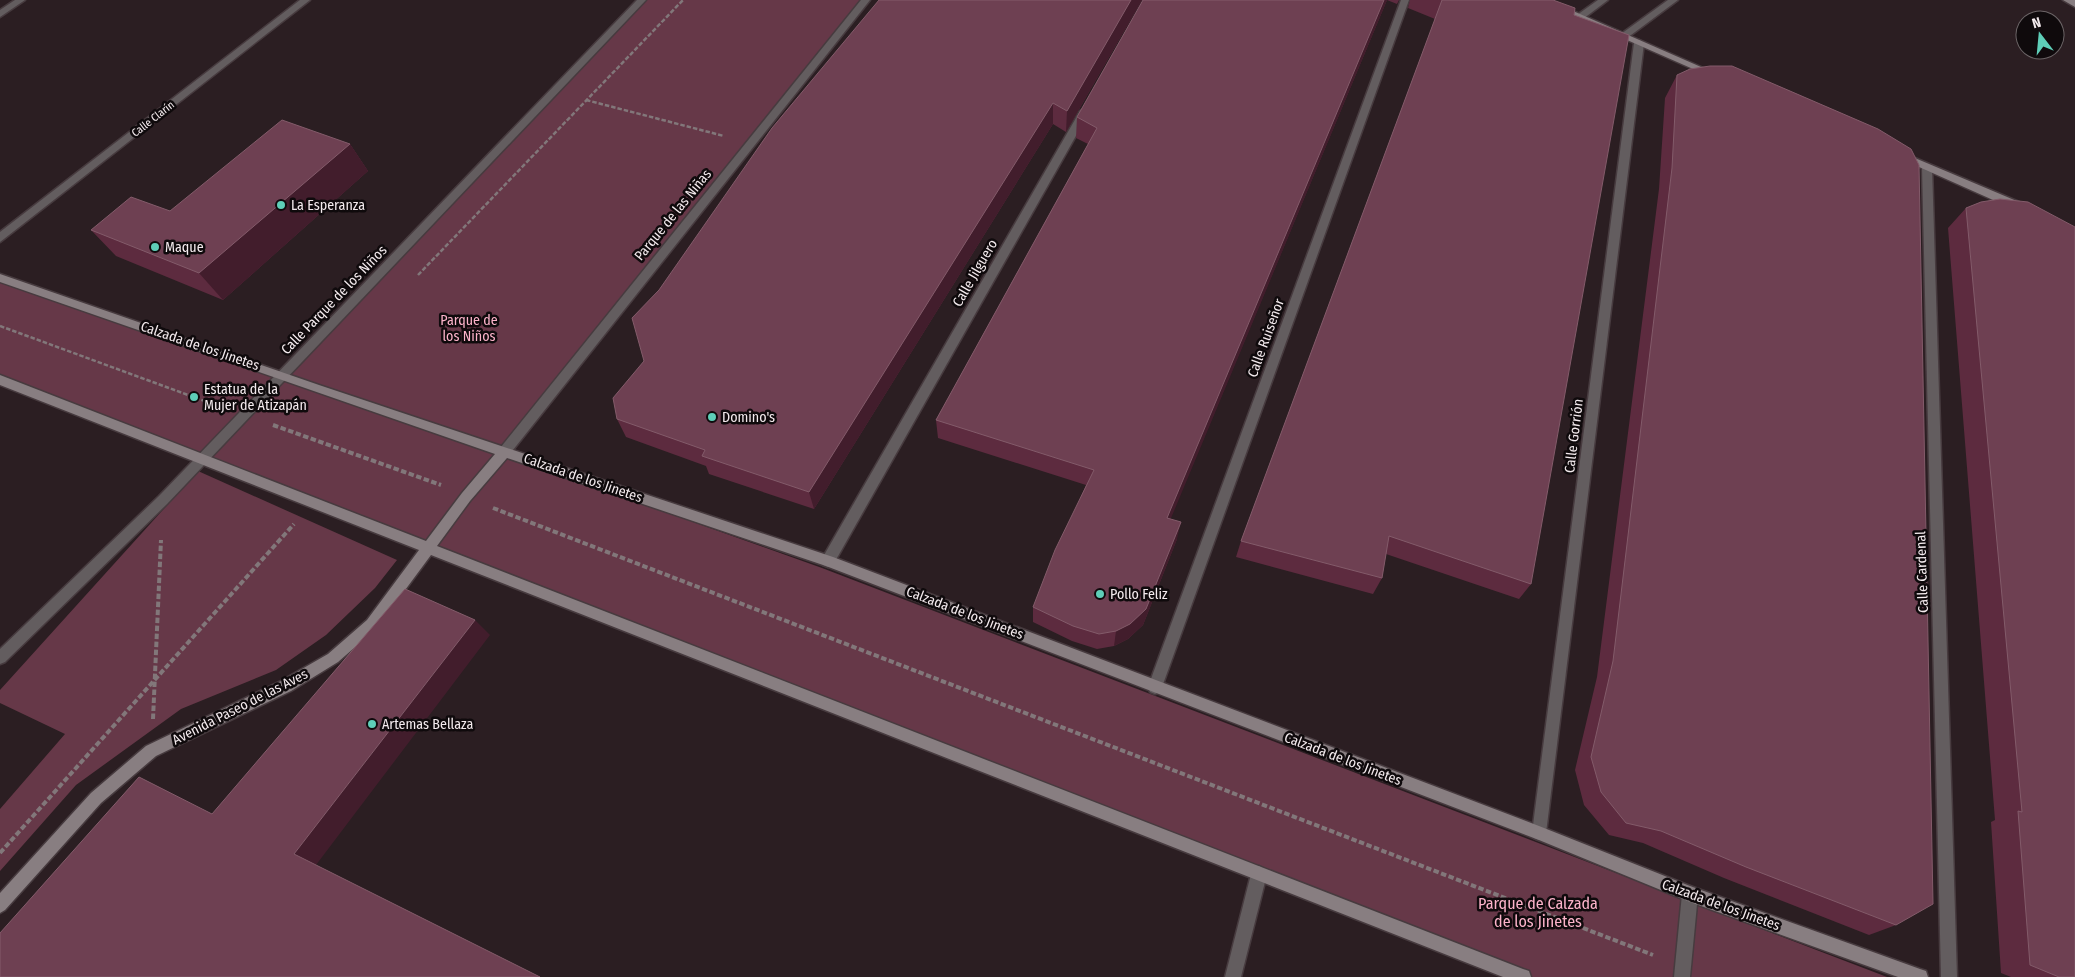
<svg xmlns="http://www.w3.org/2000/svg" width="2075" height="977" font-family="'Fira Sans Condensed',sans-serif">
<style>
.green{fill:#663848}
.lines{fill:none;stroke-linecap:round;stroke-linejoin:round}
.lane-casing{stroke:#473b3f;stroke-width:3}
.street-casing{stroke:#473b3f;stroke-width:3}
.secondary-casing{stroke:#473b3f;stroke-width:3}
.path-far1{stroke:#82777a;stroke-width:2.5;stroke-dasharray:4.5 2;stroke-linecap:butt}
.path{stroke:#82777a;stroke-width:4;stroke-dasharray:5.5 2.5;stroke-linecap:butt}
.lane{fill:#635d5f;fill-rule:evenodd}
.street{fill:#635d5f;fill-rule:evenodd}
.secondary{fill:#887e81;fill-rule:evenodd}
.wall{fill:#5d2b3f}
.shaded-wall{fill:#421d2c}
.building{fill:#6e4052;stroke:#835b6a}
.poi-dot{fill:#5eceb8;stroke:#0f0a0c;stroke-width:2}
.labels{text-anchor:middle;dominant-baseline:central;stroke-width:5;stroke-linejoin:round;paint-order:stroke}
.far-street-label{font-size:11px;fill:#f4ebee;stroke:#0f0a0c}
.poi-label{font-size:14px;fill:#f4ebee;stroke:#0f0a0c;text-anchor:start}
.street-label{font-size:14px;fill:#f4ebee;stroke:#0f0a0c}
.park-label{font-size:14px;fill:#fcb3ca;stroke:#0f0a0c}
.near-park-label{font-size:16px;fill:#fcb3ca;stroke:#0f0a0c}
</style>
<rect width="100%" height="100%" fill="#2b1e22"/>
<g class="green">
<polygon points="643,0 865,0 500,451 426,547 204,459"/>
<polygon points="0,280 280,376 201,458 0,378"/>
<polygon points="508,456 822,568 1887,977 1526,977 434,546"/>
<polygon points="198,471 397,560 375,588 326,635 276,670 181,709 76,785 0,871 0,809 65,734 0,703 0,690"/>
</g>
<g class="lines">
<defs>
<g id="lane">
<polygon points="1598,0 1608,0 1583,19 1577,19 1577,15"/>
<polygon points="1668,0 1678,0 1627,38 1621,38 1621,34"/>
</g>
<g id="street">
<polygon points="15,0 25,0 0,17 0,10"/>
<polygon points="300,0 310,0 0,242 0,232"/>
<polygon points="637,0 646,0 167,504 5,662 0,664 0,649 159,496"/>
<polygon points="861,0 870,0 509,455 501,455 499,451 501,447"/>
<polygon points="1401,0 1409,0 1162,687 1160,692 1155,694 1150,692 1148,687"/>
<polygon points="1639,40 1644,43 1546,833 1544,838 1539,840 1534,838 1532,833 1634,43"/>
<polygon points="1085,108 1090,111 833,565 828,567 823,565 821,561 823,557 1080,111"/>
<polygon points="1927,164 1932,167 1957,977 1941,977 1922,167"/>
<polygon points="1259,866 1264,869 1267,874 1241,977 1225,977 1251,874 1254,869"/>
<polygon points="1690,886 1695,889 1698,894 1690,977 1674,977 1682,894 1685,889"/>
</g>
<g id="secondary">
<polygon points="1536,0 1548,0 1717,74 1715,76 1709,76"/>
<polygon points="2063,0 2075,0 2075,7"/>
<polygon points="1903,153 2019,202 2020,205 2019,208 2011,208 1899,158 1898,156"/>
<polygon points="0,274 319,385 833,557 1539,826 1690,886 1920,969 1926,971 1928,977 1898,977 1690,902 1539,840 826,566 507,458 470,501 437,546 1523,969 1529,971 1531,977 1503,977 431,555 377,628 338,662 291,691 156,756 101,803 5,910 0,913 0,893 91,793 146,746 281,681 328,654 367,620 419,550 0,385 0,375 426,541 462,493 495,454 0,282"/>
</g>
</defs>
<use href="#lane" class="lane-casing"/>
<use href="#street" class="street-casing"/>
<use href="#secondary" class="secondary-casing"/>
<g class="path-far1">
<polyline points="586,100 724,136"/>
<polyline points="418,275 683,0"/>
<polyline points="0,326 218,406"/>
</g>
<g class="path">
<polyline points="273,425 441,485"/>
<polyline points="493,508 1653,955"/>
<polyline points="153,719 161,540"/>
<polyline points="0,853 294,524"/>
</g>
<use href="#lane" class="lane"/>
<use href="#street" class="street"/>
<use href="#secondary" class="secondary"/>
</g>
<g class="wall">
<polygon points="879,0 1142,0 1066,132 1053,124 814,509 709,474 706,466 626,437 617,419 644,361 659,290"/>
<polygon points="1143,0 1387,0 1170,519 1177,539 1143,625 1128,639 1114,646 1097,649 1072,641 1033,622 1033,607 1086,485 938,438 936,420 1088,144 1076,138 1077,117"/>
<polygon points="1387,0 1399,0 1397,4"/>
<polygon points="1410,0 1553,0 1574,15 1531,584 1519,599 1386,554 1382,578 1373,594 1236,557 1241,541 1435,19 1408,8"/>
<polygon points="1677,75 1896,925 1869,935 1724,878 1643,843 1609,835 1584,805 1575,770 1597,677 1659,189 1665,98"/>
<polygon points="350,144 368,171 223,300 116,256 91,230 170,211"/>
<polygon points="1966,208 2075,977 2011,977 2001,973 1991,822 1995,820 1948,228"/>
</g>
<g class="shaded-wall">
<polygon points="1131,0 1142,0 1066,132 1067,111"/>
<polygon points="1384,0 1387,0 1164,535 1167,518"/>
<polygon points="1053,103 1053,124 814,509 809,492"/>
<polygon points="350,144 368,171 223,300 199,273"/>
<polygon points="1181,522 1177,539 1143,625 1128,639 1114,646 1116,631"/>
<polygon points="475,620 490,635 316,865 294,854"/>
</g>
<g class="building">
<polygon points="879,0 1131,0 1067,111 1053,103 809,492 702,456 705,450 617,419 613,398 644,361 632,318 659,290 772,128"/>
<polygon points="1143,0 1384,0 1167,518 1181,522 1146,609 1130,624 1116,631 1099,634 1073,626 1033,607 1055,550 1094,470 936,420 1097,128 1077,117"/>
<polygon points="1442,0 1553,0 1575,8 1574,15 1629,35 1531,584 1389,536 1382,578 1241,541"/>
<polygon points="1710,66 1732,66 1878,129 1911,149 1919,165 1933,904 1896,925 1746,867 1661,831 1626,823 1601,792 1591,757 1613,661 1672,168 1677,75 1690,69"/>
<polygon points="282,120 350,144 199,273 91,230 131,197 170,211"/>
<polygon points="2000,199 2028,202 2075,227 2075,977 2059,977 2030,965 2018,811 2022,812 1966,208 1981,202"/>
<polygon points="405,589 475,620 294,854 540,977 0,977 0,933 139,777 212,814"/>
</g>
<g class="poi-dot">
<circle cx="281" cy="205" r="5"/>
<circle cx="155" cy="247" r="5"/>
<circle cx="194" cy="397" r="5"/>
<circle cx="712" cy="417" r="5"/>
<circle cx="1100" cy="594" r="5"/>
<circle cx="372" cy="724" r="5"/>
</g>
<g class="labels">
<g class="far-street-label">
<text transform="translate(153 119) rotate(-38)">Calle Clarín</text>
</g>
<g class="poi-label">
<text x="291" y="205">La Esperanza</text>
<text x="165" y="247">Maque</text>
<text x="204" y="389">Estatua de la<tspan x="204" dy="16">Mujer de Atizapán</tspan></text>
<text x="722" y="417">Domino's</text>
<text x="1110" y="594">Pollo Feliz</text>
<text x="382" y="724">Artemas Bellaza</text>
</g>
<g class="street-label">
<text transform="translate(673 215) rotate(-51)">Parque de las Niñas</text>
<text transform="translate(975 273) rotate(-60)">Calle Jilguero</text>
<text transform="translate(334 300) rotate(-46)">Calle Parque de los Niños</text>
<text transform="translate(1266 338) rotate(-70)">Calle Ruiseñor</text>
<text transform="translate(200 346) rotate(19)">Calzada de los Jinetes</text>
<text transform="translate(1574 436) rotate(-83)">Calle Gorrión</text>
<text transform="translate(583 478) rotate(19)">Calzada de los Jinetes</text>
<text transform="translate(1922 572) rotate(-92)">Calle Cardenal</text>
<text transform="translate(965 613) rotate(21)">Calzada de los Jinetes</text>
<text transform="translate(240 707) rotate(-27)">Avenida Paseo de las Aves</text>
<text transform="translate(1343 759) rotate(21)">Calzada de los Jinetes</text>
<text transform="translate(1721 905) rotate(20)">Calzada de los Jinetes</text>
</g>
<g class="park-label">
<text x="469" y="320">Parque de<tspan x="469" dy="16">los Niños</tspan></text>
</g>
<g class="near-park-label">
<text x="1538" y="903">Parque de Calzada<tspan x="1538" dy="18">de los Jinetes</tspan></text>
</g>
</g>
<g transform="translate(2040 35) rotate(344)"><circle r="24" fill="#0f0a0c" stroke="#6b6466"/>
<path d="M0-4L9 19L0 12L-9 19Z" fill="#5eceb8"/>
<text y="-8" font-size="14" font-weight="bold" text-anchor="middle" fill="#f4ebee">N</text>
</g>
</svg>
